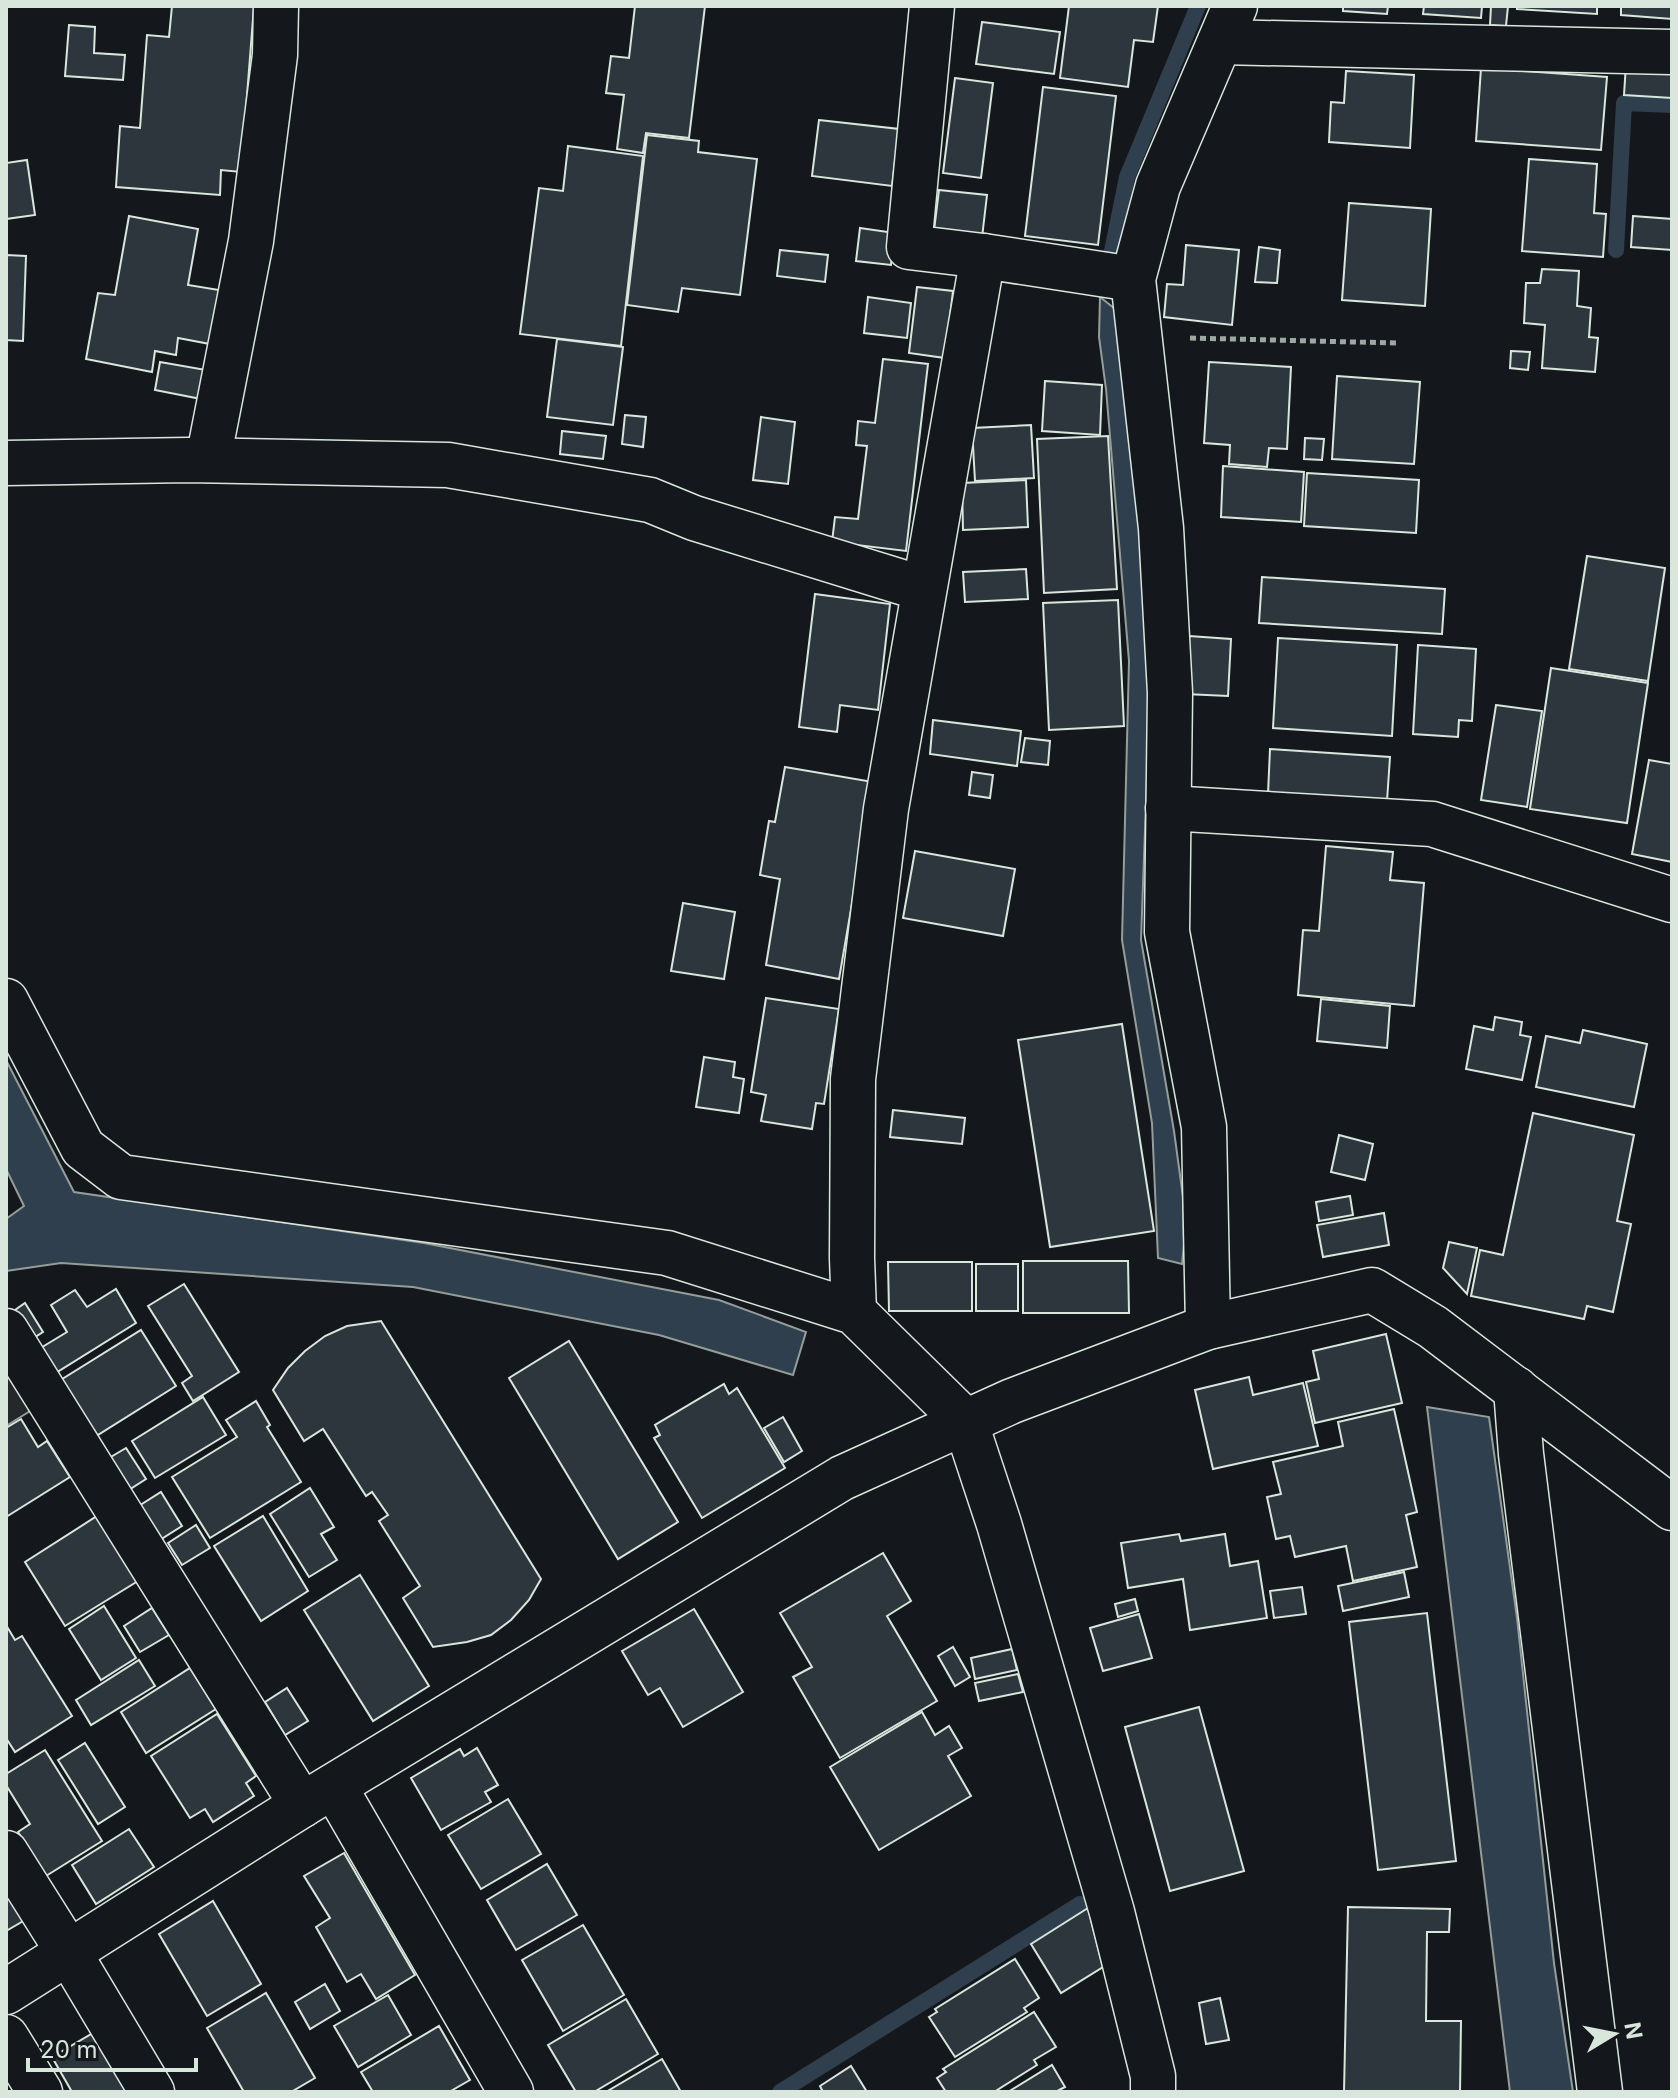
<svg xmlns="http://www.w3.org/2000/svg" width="1678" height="2098" font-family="Inter,sans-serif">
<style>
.parking{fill:#24282b;stroke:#939e99;stroke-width:2}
.water{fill:#2f3f4d;stroke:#939e99;stroke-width:2}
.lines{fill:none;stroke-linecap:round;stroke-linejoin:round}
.stream{stroke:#2f3f4d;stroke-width:16}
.building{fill:#2c363c;stroke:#d8e6dc;stroke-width:2}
.minor-casing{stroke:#d8e6dc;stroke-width:47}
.path{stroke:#9da8a2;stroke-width:5;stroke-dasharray:6 4;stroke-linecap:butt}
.minor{stroke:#14181c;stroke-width:44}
</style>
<rect width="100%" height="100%" fill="#14181c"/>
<polygon class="parking" points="6,1361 35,1408 6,1426"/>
<g class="water">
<polygon points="1100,297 1119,312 1142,511 1150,691 1141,940 1174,1131 1183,1197 1184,1244 1182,1264 1158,1258 1152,1123 1122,940 1129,661 1106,389 1099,337"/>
<polygon points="6,1060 74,1192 424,1243 719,1300 806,1332 793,1375 659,1335 413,1287 61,1263 6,1271 6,1219 24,1206 6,1169"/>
<polygon points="1427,1407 1489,1417 1517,1618 1554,1963 1573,2092 1510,2092"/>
</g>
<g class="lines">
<g class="stream">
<polyline points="1616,250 1624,103 1672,105"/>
<polyline points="1112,251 1127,177 1198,6"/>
<polyline points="780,2092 1080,1904"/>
</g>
</g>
<g class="building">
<polygon points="172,6 254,6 241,172 221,170 220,195 116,187 120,126 140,128 147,35 169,37"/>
<polygon points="635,6 705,6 689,138 646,133 643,153 617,149 624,95 606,93 611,56 629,58"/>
<polygon points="1069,6 1158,6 1153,42 1134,40 1128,87 1060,78"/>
<polygon points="1343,6 1388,6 1387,14 1343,11"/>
<polygon points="1424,6 1482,6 1481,18 1423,14"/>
<polygon points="1491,6 1508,6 1506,26 1490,25"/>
<polygon points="1517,6 1597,6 1597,14 1517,9"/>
<polygon points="1621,6 1672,6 1672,19 1621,15"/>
<polygon points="982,22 1060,32 1054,74 976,64"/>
<polygon points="69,25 95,27 94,53 125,55 123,80 65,76"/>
<polygon points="1626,64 1672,67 1672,98 1624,95"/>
<polygon points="1481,68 1607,77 1601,150 1476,141"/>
<polygon points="1346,71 1414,75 1410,148 1329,142 1331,102 1344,103"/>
<polygon points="955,78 993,83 981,178 943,173"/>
<polygon points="1043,87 1116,96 1098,245 1025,236"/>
<polygon points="819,120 899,129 892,186 812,176"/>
<polygon points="647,135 699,141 698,152 757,159 740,295 682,288 678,312 627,305"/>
<polygon points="568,146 643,156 621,346 520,334 539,188 563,191"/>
<polygon points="1529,159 1597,164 1594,213 1606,214 1603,257 1522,251"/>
<polygon points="27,160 35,215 6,219 6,163"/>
<polygon points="939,190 987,195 981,246 933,239"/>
<polygon points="1349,203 1431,209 1425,306 1342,300"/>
<polygon points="129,216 198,229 188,285 219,290 210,344 178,338 176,355 155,351 152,372 86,359 98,293 115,295"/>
<polygon points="1633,216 1672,219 1672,250 1631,247"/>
<polygon points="860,228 895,233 891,265 856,261"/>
<polygon points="1186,245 1239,250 1232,325 1164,317 1167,284 1183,285"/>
<polygon points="1259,247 1280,250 1277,283 1255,282"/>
<polygon points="780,250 828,255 825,282 777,276"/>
<polygon points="6,255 26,256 23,341 6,340"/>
<polygon points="1542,269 1579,271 1577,306 1591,308 1589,337 1598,338 1595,372 1542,368 1545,325 1524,323 1526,283 1540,283"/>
<polygon points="917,287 953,291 945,358 909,353"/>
<polygon points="868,297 911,303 907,338 864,333"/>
<polygon points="557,339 623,347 613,425 547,417"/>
<polygon points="1511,351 1530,352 1528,370 1510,368"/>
<polygon points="883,359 928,364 906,551 832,542 835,517 858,519 867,446 856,445 858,421 875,423"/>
<polygon points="160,362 206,370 201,399 155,390"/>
<polygon points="1209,362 1291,367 1287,449 1269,448 1267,467 1229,464 1230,445 1204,443"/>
<polygon points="1337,376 1420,382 1414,464 1332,459"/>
<polygon points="1045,381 1102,385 1100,435 1042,431"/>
<polygon points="625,415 646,417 643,447 622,444"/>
<polygon points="761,417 795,422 788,484 753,480"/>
<polygon points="1031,425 1034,478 975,481 972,428"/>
<polygon points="562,431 606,436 603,459 560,454"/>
<polygon points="1108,436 1117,589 1044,593 1037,439"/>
<polygon points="1305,438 1324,439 1322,460 1304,459"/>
<polygon points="1223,466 1304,472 1301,522 1221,517"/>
<polygon points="1307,473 1419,480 1416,533 1304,526"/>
<polygon points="1026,480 1028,527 963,530 962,483"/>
<polygon points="1587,556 1665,568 1648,681 1569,669"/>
<polygon points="1026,569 1028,599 965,602 963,572"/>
<polygon points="1262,577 1445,589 1442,634 1259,623"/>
<polygon points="815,594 890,604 878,710 840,705 837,732 799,727"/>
<polygon points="1118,600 1124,726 1049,730 1043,603"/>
<polygon points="1189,636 1231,639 1228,696 1185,694"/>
<polygon points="1278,638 1397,645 1392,736 1273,728"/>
<polygon points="1418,645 1476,649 1472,721 1459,720 1458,737 1413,734"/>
<polygon points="1551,668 1648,683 1627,823 1530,809"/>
<polygon points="1496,705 1542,711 1527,807 1481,800"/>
<polygon points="933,720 1021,731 1017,766 930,754"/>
<polygon points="1025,738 1050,741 1048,765 1021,762"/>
<polygon points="1270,749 1390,757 1387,801 1268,794"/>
<polygon points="1649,760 1672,764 1672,862 1632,854"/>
<polygon points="785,767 873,782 839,979 766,965 780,879 760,875 769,821 775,822"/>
<polygon points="972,772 993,775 990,798 969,795"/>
<polygon points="1326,846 1393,852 1390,880 1424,883 1414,1006 1298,995 1303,930 1319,931"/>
<polygon points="915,851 1015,869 1003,936 903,918"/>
<polygon points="683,903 735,912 724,979 671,971"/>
<polygon points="766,998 839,1009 824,1104 816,1103 812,1129 761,1121 766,1095 751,1092"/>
<polygon points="1321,999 1390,1006 1387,1048 1317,1041"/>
<polygon points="1495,1017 1522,1022 1520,1035 1531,1037 1522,1080 1466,1069 1474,1026 1493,1030"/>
<polygon points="1122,1024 1154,1231 1050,1247 1018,1040"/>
<polygon points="1583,1030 1647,1044 1634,1107 1536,1087 1546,1036 1580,1043"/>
<polygon points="704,1057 735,1062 733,1077 744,1079 739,1113 696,1107"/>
<polygon points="893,1110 965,1118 962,1144 890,1137"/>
<polygon points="1533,1113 1634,1135 1617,1221 1631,1224 1613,1312 1587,1306 1584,1319 1471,1296 1480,1250 1503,1255"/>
<polygon points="1339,1135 1373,1144 1365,1180 1331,1172"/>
<polygon points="1350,1196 1353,1215 1319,1221 1316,1202"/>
<polygon points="1384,1213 1389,1245 1323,1257 1317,1225"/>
<polygon points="1449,1242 1477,1248 1467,1294 1443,1268"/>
<polygon points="1023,1261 1128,1261 1129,1313 1023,1313"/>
<polygon points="888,1262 972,1262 972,1311 889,1311"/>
<rect x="976" y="1264" width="42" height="47"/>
<polygon points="184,1284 239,1372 193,1401 182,1383 192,1376 148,1306"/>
<polygon points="116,1289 136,1323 54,1374 39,1349 67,1332 51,1305 75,1290 87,1307"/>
<polygon points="25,1303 43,1332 32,1339 15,1310"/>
<polygon points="381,1321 541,1579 529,1600 511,1620 491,1635 467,1642 433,1647 403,1598 420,1586 379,1521 388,1515 372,1492 366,1496 323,1429 304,1441 273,1390 288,1368 305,1351 325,1336 347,1326"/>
<polygon points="141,1330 176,1386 93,1438 59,1381"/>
<polygon points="1386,1334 1402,1403 1315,1423 1306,1382 1319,1379 1313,1351"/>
<polygon points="569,1341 678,1522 618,1559 509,1378"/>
<polygon points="1249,1377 1253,1395 1303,1383 1318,1446 1213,1469 1195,1390"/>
<polygon points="724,1384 729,1394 737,1388 785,1468 702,1518 654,1438 660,1435 655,1425"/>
<polygon points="203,1397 226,1435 155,1478 132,1441"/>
<polygon points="256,1401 270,1425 267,1427 301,1482 210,1538 172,1477 237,1437 226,1420"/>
<polygon points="1394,1409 1417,1512 1406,1515 1417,1567 1353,1581 1346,1546 1295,1557 1290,1536 1276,1539 1267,1497 1281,1494 1273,1462 1343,1446 1338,1422"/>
<polygon points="783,1417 802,1451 784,1462 764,1428"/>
<polygon points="21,1419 38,1447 47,1441 70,1477 6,1517 6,1428"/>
<polygon points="126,1448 146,1479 124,1493 104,1461"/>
<polygon points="310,1488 334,1527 321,1534 337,1560 309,1577 270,1514"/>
<polygon points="161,1492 182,1526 155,1543 134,1509"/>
<polygon points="97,1516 138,1581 65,1626 25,1562"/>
<polygon points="263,1516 308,1591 261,1621 214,1546"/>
<polygon points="196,1525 210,1548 182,1565 168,1543"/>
<polygon points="1179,1534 1181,1541 1225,1534 1230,1566 1258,1561 1267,1618 1190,1630 1183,1579 1128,1588 1121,1543"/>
<polygon points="883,1553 911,1601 887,1616 937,1701 840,1758 793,1677 812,1667 780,1613"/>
<polygon points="1404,1572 1409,1597 1343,1611 1338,1586"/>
<polygon points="360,1575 429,1686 373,1721 304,1610"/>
<polygon points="1302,1587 1306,1614 1274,1618 1270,1591"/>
<polygon points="1135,1599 1138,1611 1118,1617 1115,1604"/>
<polygon points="104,1606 136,1658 101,1680 69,1629"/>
<polygon points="152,1608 169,1635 140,1652 124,1626"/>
<polygon points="694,1609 743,1692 683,1727 660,1688 648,1695 622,1651"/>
<polygon points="1427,1613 1456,1861 1378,1870 1349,1622"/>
<polygon points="1139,1614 1152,1658 1103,1671 1090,1628"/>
<polygon points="6,1625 15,1640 22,1636 72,1716 15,1752 6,1738"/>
<polygon points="953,1647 970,1677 955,1686 938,1656"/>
<polygon points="1012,1649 1017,1670 975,1679 971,1658"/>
<polygon points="139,1660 155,1686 91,1725 76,1700"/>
<polygon points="190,1668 216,1709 146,1753 121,1712"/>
<polygon points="1018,1674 1023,1692 979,1701 975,1683"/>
<polygon points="287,1688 308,1721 285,1735 265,1702"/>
<polygon points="1199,1707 1244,1871 1170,1891 1125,1727"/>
<polygon points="922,1712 935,1735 949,1726 962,1748 948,1756 971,1796 879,1850 830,1767"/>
<polygon points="217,1714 256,1776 246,1783 254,1796 213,1822 205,1809 190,1818 151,1756"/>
<polygon points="85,1743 125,1807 98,1824 58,1760"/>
<polygon points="477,1748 498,1785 485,1792 491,1802 441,1830 411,1778 460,1749 464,1756"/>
<polygon points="45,1750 102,1841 46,1876 18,1832 30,1824 6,1785 6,1774"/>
<polygon points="508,1799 541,1854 481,1889 448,1835"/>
<polygon points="129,1829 154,1867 96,1904 72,1865"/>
<polygon points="344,1853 415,1975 376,1999 361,1974 347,1982 316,1927 330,1918 304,1876"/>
<polygon points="547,1864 577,1915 516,1950 487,1900"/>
<polygon points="6,1888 25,1920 6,1931"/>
<polygon points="213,1901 261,1984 207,2016 159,1934"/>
<polygon points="1348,1907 1450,1909 1449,1932 1427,1932 1426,2021 1461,2021 1460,2092 1344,2092"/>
<polygon points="1088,1908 1103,1967 1061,1993 1031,1944"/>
<polygon points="583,1925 624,1995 563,2031 522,1960"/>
<polygon points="1015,1959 1039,1998 1024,2008 1027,2012 955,2057 929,2017 937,2012 935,2009"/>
<polygon points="325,1984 340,2011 310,2029 295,2002"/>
<polygon points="266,1993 315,2078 291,2092 244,2092 207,2028"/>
<polygon points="388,1995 411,2035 358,2067 334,2026"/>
<polygon points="1220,1998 1229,2040 1206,2044 1199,2003"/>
<polygon points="626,1999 658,2054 594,2092 576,2092 548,2045"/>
<polygon points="1034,2012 1056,2047 1034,2060 1037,2065 994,2092 946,2092 937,2078 946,2072 943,2069"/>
<polygon points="439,2026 470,2080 449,2092 373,2092 361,2072"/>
<polygon points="98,2030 134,2092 72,2092 52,2057"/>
<polygon points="662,2059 681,2092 606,2092"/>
<polygon points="1052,2065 1065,2087 1059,2090 1061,2092 1008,2092"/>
<polygon points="851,2066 867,2092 823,2092 820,2086"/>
</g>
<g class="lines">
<defs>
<g id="minor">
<polyline points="932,6 909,247 983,256 1133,279"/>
<polyline points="1220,42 1672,52"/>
<polyline points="208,460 251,241 275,55 276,6"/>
<polyline points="6,463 188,460 448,465 650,500 694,518 924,589"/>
<polyline points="1168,808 1432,824 1672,900"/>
<polyline points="6,1001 83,1148 121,1177 667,1253 854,1312 965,1421 999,1524 1112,1912 1153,2076 1153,2092"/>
<polyline points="854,1312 852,1258 853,1079 886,809 983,256"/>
<polyline points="1208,1327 1204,1127 1167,932 1170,693 1161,528 1133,279 1158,186 1235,6"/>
<polyline points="6,1331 302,1805"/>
<polyline points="1516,1389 1521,1454 1600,2092"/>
<polyline points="334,1786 511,2092"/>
<polyline points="6,1853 69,1953 152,2092"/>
<polyline points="6,1992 302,1805 842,1478 1012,1401 1208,1327 1372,1290 1433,1327 1672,1508"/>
<polyline points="6,2037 40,2092"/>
</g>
</defs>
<use href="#minor" class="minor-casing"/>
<polyline class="path" points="1190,338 1396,343"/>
<use href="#minor" class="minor"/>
</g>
<rect width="1678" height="2098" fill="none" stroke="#d8e6dc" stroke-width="16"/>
<g transform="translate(1614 2034) rotate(80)" stroke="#14181c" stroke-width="6" paint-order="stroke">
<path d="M0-6L14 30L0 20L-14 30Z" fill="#d8e6dc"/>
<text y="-12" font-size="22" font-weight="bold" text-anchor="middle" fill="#d8e6dc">N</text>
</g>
<path d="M28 2058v12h168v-12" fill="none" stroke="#d8e6dc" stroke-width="4"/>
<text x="40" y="2058" font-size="24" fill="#d8e6dc" stroke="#14181c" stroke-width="6" paint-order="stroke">20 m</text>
</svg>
